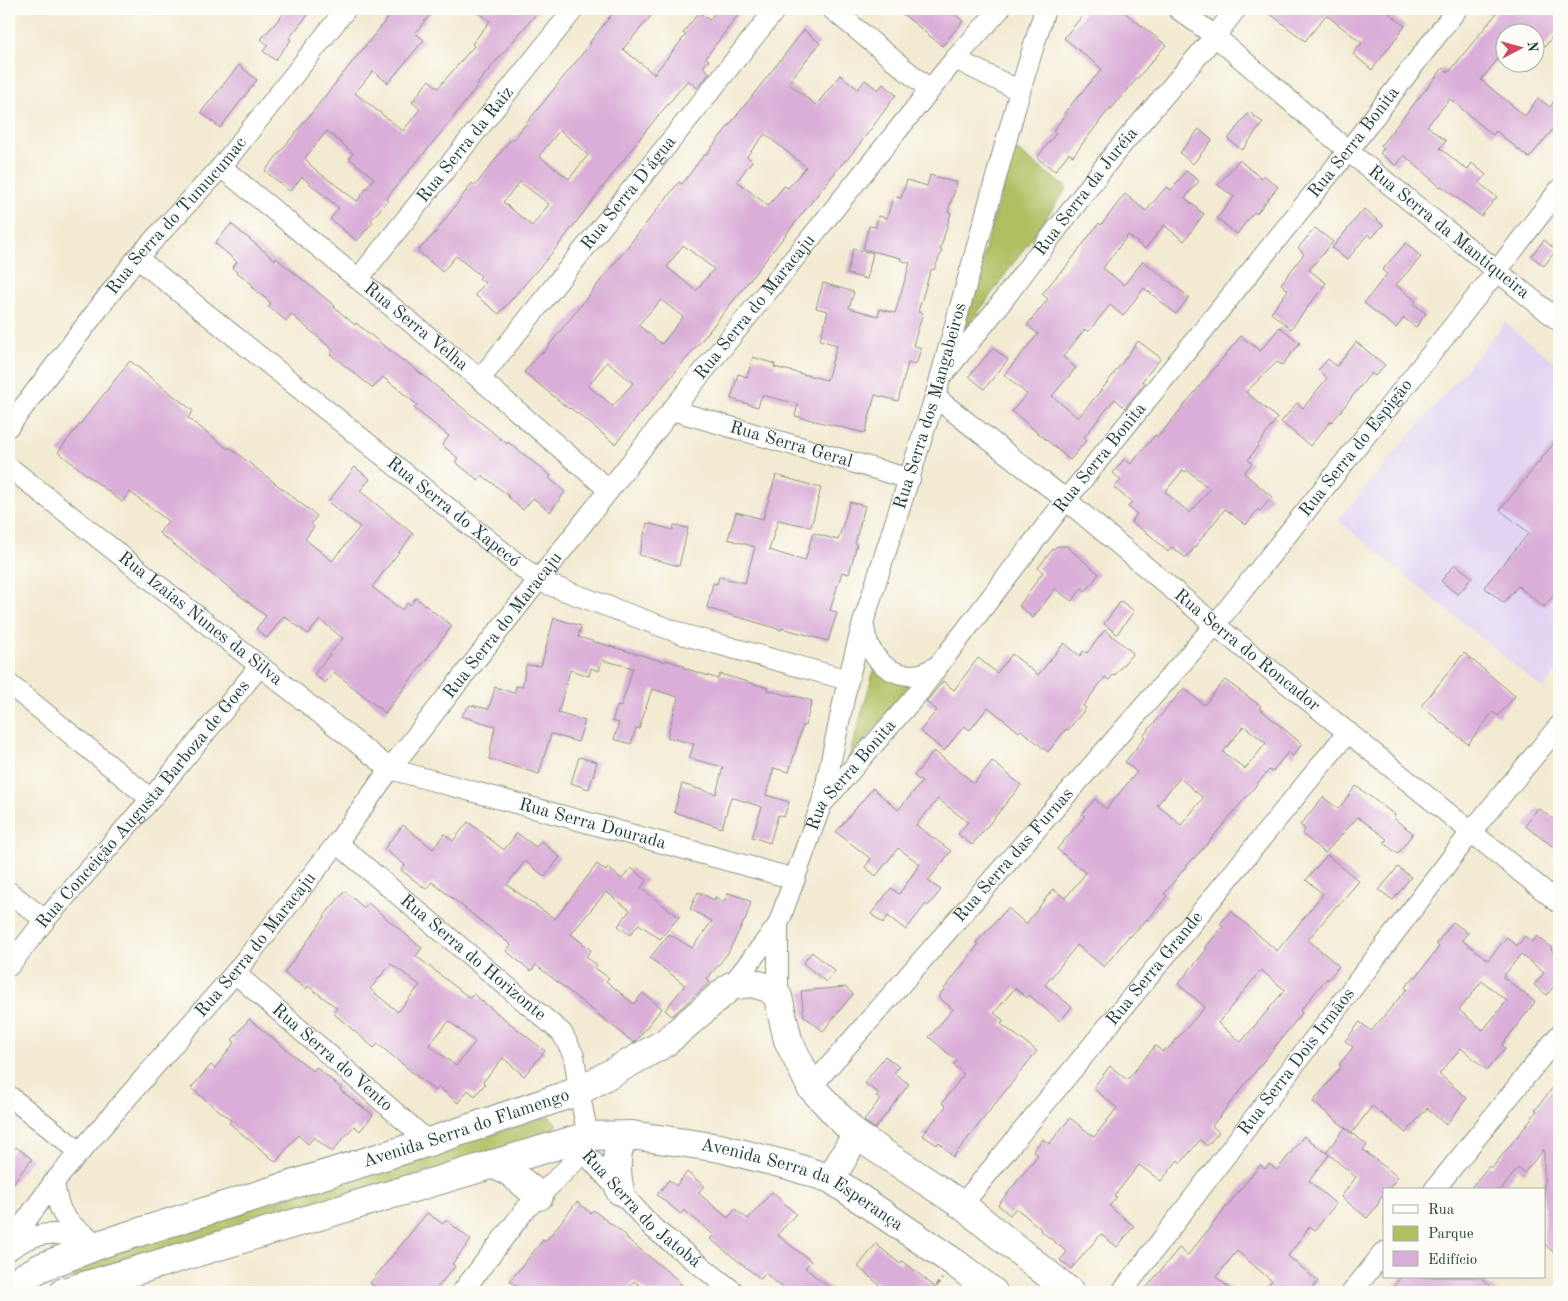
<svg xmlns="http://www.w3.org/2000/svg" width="1568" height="1301" font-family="'Old Standard TT',serif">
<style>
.built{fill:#e2d4f3}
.green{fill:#b1bf62;stroke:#687e4b}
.building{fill:#daaed8;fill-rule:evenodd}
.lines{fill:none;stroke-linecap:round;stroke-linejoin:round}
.street-casing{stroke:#899483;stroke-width:22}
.secondary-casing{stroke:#899483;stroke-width:30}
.path{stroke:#899483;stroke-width:3;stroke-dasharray:4 4;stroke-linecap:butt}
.street{stroke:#fff;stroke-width:20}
.secondary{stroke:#fff;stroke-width:28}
.labels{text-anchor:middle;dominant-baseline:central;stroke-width:4.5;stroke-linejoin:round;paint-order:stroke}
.street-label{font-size:18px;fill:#1f3d34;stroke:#fdfcf7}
</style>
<rect width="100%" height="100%" fill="#fdfcf7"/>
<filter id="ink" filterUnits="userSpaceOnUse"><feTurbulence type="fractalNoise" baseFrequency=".02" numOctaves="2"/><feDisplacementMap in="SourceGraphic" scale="10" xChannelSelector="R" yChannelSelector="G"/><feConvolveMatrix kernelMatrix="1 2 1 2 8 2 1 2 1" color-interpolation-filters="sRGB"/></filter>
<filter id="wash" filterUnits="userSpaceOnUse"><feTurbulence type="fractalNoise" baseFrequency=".0096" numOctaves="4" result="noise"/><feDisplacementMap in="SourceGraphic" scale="20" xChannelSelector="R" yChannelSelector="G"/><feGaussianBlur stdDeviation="1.12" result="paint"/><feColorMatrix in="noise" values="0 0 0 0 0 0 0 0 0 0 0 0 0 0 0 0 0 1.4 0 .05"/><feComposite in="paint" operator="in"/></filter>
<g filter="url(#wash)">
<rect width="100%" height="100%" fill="#f3ead2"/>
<polygon class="built" points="1505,323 1559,365 1559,668 1543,689 1338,520"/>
<g class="green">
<polygon points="1014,148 1067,188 960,338"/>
<polygon points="875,667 909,685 848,761"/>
<polygon points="549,1116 557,1124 555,1133 73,1278 69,1265"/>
</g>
<g id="blocks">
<g class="building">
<polygon points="288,9 313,9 289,38 291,40 275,60 263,51 268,45 261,39"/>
<path d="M395,9h40l-20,24 9,7 -36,43 -15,-12 -18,22 48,38 17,-22 -8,-7 17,-22 9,8 36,-42 -2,-2 18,-23 -16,-12h66l-62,74 1,1 -38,49 -38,45 -17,21 2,1 -17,20 2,2 -16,19 -27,-22 9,-11 -37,-31 -12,14 -25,-20zM327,131l26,22 -4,5 25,20 -17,23 -44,-33 -8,-10z"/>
<path d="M616,9h41l-34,40 31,25 32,-39 -3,-2 16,-21 10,8 9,-11h12l8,6 -31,41 -1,2 3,2 -6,7 7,6 -13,15 -9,-8 -44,53 -86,113 -59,68 -24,-19 10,-12 -6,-5 2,-2 -25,-20 -14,16 -24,-21 17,-18 37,-50 3,3 36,-47 2,1 78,-97 -1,-1zM560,130l28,25 -19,24 -30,-23zM520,182l29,22 -17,22 -29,-24z"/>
<polygon points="897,9 948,9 963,21 942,46"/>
<polygon points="1088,9 1120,9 1166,45 1111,109 1110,108 1073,156 1069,153 1055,171 1037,158 1056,133 1053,131 1066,114 1064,113 1102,69 1064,38"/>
<polygon points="1264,9 1384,9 1405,26 1372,70 1353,54 1362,43 1326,15 1305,41"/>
<polygon points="1500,9 1546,9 1559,19 1559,28 1545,46 1536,38 1536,32 1506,32 1506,49 1481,80 1525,116 1538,98 1550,107 1559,94 1559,122 1529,158 1496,131 1493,135 1450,99 1427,126 1446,141 1440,148 1467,170 1472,163 1486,175 1479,183 1497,197 1481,216 1441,186 1440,187 1404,155 1396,166 1380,153 1384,149 1380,146 1443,68 1449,72"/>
<path d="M804,30l16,13 -32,40 28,22 24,-30 18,14 7,-9 13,10 5,-6 13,11 -34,46 -16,20 -1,-1 -139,175 -91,109 -35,-29 -10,-7 -1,1 -45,-37 17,-20 2,1 136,-171 3,2 22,-29 1,1zM765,134l41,33 -18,21 -4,-2 -16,20 -31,-25 15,-20 -5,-5zM683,245l31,24 -18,22 -29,-24zM661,300l22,17 -21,27 -24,-19zM607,362l26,21 -20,23 -25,-20z"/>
<polygon points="239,65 257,80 220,128 201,112"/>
<polygon points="1249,112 1263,123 1242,150 1228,139"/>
<polygon points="1199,129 1212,140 1193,164 1180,153"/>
<polygon points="1239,160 1261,178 1264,175 1278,187 1256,214 1254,212 1237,234 1217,218 1234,197 1218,185"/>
<polygon points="1186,171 1199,181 1185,198 1204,214 1184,241 1164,225 1145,249 1128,235 1103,268 1124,285 1143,261 1189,297 1176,314 1144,288 1123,316 1110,305 1088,332 1085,329 1063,357 1076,368 1052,396 1078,418 1107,383 1138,341 1161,358 1142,381 1145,383 1125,408 1115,399 1084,437 1087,440 1070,460 1012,411 1027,394 1004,375 1038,334 1027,325 1048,299 1042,294 1061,271 1062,272 1099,223 1101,225 1125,194 1146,211 1166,187 1171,190"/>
<polygon points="930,175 957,183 948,212 951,213 940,250 942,251 934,270 931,269 918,312 923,313 913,345 921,348 916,365 908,363 898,401 875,395 865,433 795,416 798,404 762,395 758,407 731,399 738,374 747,377 753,357 775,364 774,367 827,380 837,345 820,340 828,311 816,308 823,283 854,292 849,308 878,316 880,309 895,313 910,263 900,260 901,258 863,249 869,226 876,227 878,216 887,218 893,196 901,198 907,180 927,186"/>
<polygon points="1364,209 1383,225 1372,238 1368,234 1347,260 1332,248"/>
<polygon points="231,224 275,260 276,258 335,306 334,307 355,325 356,323 403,361 404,360 507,444 508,442 551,476 549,478 565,492 550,512 533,498 523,510 508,497 509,496 482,475 478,480 455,462 458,458 442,445 449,436 414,408 417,405 409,398 383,377 373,388 330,354 333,350 291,314 286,321 268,306 271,303 252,287 253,285 232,268 237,262 215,243"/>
<polygon points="1315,228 1333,242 1309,270 1326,283 1291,329 1271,313 1288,290 1281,284 1304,254 1298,248"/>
<polygon points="1544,240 1556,250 1544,266 1531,256"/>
<polygon points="1406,243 1421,257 1396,285 1416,301 1414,304 1426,314 1416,327 1404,318 1396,328 1364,303 1387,274 1382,270"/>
<polygon points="853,249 873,253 867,279 847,274"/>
<path d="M1280,327l20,16 -18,22 -5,-3 -31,30 31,26 -29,42 4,3 -8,10 28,24 -12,14 -2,-2 -12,16 -21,-16 -39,49 -14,-11 -4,5 -18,-17 -19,-13 6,-8 -9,-7 4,-5 -18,-14 7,-8 -8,-7 11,-14 7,5 24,-29 3,2 83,-101 19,15zM1183,470l2,2 2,-2 23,19 -20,24 -25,-21z"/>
<polygon points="1356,342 1385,365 1375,376 1371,373 1332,422 1331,421 1310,446 1281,422 1297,403 1303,408 1327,378 1318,370 1328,359 1336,366 1338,365"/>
<polygon points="993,348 1008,360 984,389 969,376"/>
<polygon points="130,361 193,411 188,418 228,449 229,447 317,516 311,524 314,527 305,539 332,561 360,527 328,502 355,467 370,479 360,491 413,534 372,587 402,610 407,603 410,605 416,598 452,626 385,713 334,672 325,683 314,674 343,638 320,620 308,634 284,616 267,638 256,629 266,616 159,533 168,521 130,492 122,502 58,452"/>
<polygon points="1559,437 1559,589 1544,607 1518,586 1504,603 1484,587 1529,533 1500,510"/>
<polygon points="776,475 821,488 811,527 778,520 769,550 805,561 813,533 838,540 850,502 865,506 855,543 857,544 849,574 842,572 830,610 837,613 828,641 782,628 782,630 707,608 713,583 717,584 719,577 745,583 755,547 728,539 736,512 763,519"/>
<polygon points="647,523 673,530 674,525 688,528 679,566 639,555"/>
<polygon points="1057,546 1066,546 1099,574 1086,591 1082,588 1072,601 1055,589 1033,618 1019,606 1043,572 1038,568 1052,550"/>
<polygon points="1455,564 1472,577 1458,595 1441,581"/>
<polygon points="1121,601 1134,611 1117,634 1104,624"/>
<polygon points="554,618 581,626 578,637 665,662 666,660 684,666 684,668 718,679 720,674 768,688 767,690 794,697 795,696 812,701 805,726 803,725 789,772 774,768 766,795 789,802 784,817 778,815 770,843 752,837 762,807 731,797 722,828 674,812 682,784 716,794 723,767 689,758 694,744 667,737 678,697 652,689 639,729 636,728 631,744 614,739 619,723 612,721 617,706 621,707 633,668 602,660 599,671 591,668 589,676 570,670 558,713 585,721 578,742 551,734 539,774 489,759 495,726 461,716 470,705 489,709 495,687 514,693 516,686 522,687 526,665 541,666"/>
<polygon points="1105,630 1133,653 1114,676 1113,675 1109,680 1105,677 1083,706 1086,708 1068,730 1066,729 1048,752 1021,730 1019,732 988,707 970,730 964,726 944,751 920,731 937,710 926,702 943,681 954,690 978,658 997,673 1012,654 1038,675 1064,643 1080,656 1083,651 1087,653"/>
<polygon points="1464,653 1515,696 1498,716 1493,712 1468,744 1421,706"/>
<path d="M1225,680l36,26 -2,2 43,36 -9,12 -5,-4 -16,20 -3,-2 -68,81 -13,13 -24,30 3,2 -19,24 -1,-1 -17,18 -1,-1 -25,31 -27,-22 -32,40 27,22 -12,14 -31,-26 -2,3 -12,-10 -21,25 10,8 -3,3 36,27 -84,106 -14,-15 -2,3 -15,-10 24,-29 -4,-3 22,-29 -11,-9 4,-4 -28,-24 24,-28 -15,-12 40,-52 -2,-2 32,-35 18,16 27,-35 12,9 21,-25 -29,-24 28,-33 -3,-2 13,-15 11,10 31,-37 -12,-10 20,-25 -2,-1 41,-48 20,17zM1244,726l22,17 -21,26 -22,-17zM1180,778l23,20 -22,27 -24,-20z"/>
<polygon points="934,751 974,783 992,761 1021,785 972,845 958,834 968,822 938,799 916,825 951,851 928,881 941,890 928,906 926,904 906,930 888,916 883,923 871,914 891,888 899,894 920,864 898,848 876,876 865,867 871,859 836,832 873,788 898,810 922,782 914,776"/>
<polygon points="579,757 597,762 589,789 571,783"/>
<polygon points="1356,786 1395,815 1393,818 1413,833 1398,854 1384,843 1387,839 1358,817 1325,853 1302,834 1305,829 1300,825 1323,797 1338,809"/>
<polygon points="1538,808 1559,824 1559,851 1525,826"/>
<polygon points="468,822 504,850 517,833 536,847 541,841 560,857 545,877 525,861 507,885 555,919 597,864 606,871 608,868 622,879 631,868 647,880 641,888 679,917 660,939 639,924 630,935 618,926 630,910 606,892 571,934 591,950 586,957 597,965 595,968 609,978 606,981 634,1004 643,993 662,1008 636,1041 634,1043 536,965 531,971 506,951 511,945 432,882 426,889 401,870 405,865 384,849 403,825 433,849 444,834 453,841"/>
<path d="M1327,855l32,26 -21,25 -1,-1 -29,35 31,26 -11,14 -1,-2 -27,33 2,2 -90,113 7,6 -12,14 -7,-6 -19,23 -3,-3 -17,21 -22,-16 -25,31 3,1 -8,9 25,20 -17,21 -16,-13 -30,35 -11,-9 7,-8 -27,-22 1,-1 -25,-21 -6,7 -12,-10 40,-50 -5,-4 10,-12 6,5 21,-26 24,19 23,-29 -24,-20 17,-22 17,14 28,-34 8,6 2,-4 2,2 38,-43 -27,-23 29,-35 -2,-1 18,-22 -3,-2 11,-13 46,40 46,-57 -17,-14zM1261,970l24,20 -44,52 -23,-19z"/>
<polygon points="1398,867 1411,877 1393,900 1379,890"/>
<path d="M345,891l19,17 4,-5 54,45 -6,8 54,42 3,-4 72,57 -21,25 -21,-18 -20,24 2,2 -10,12 -7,-6 -10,13 -19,-16 -4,4 -57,-47 -4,4 -41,-35 4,-5 -29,-22 -2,3 -22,-16 41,-56 -1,-1zM391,964l29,21 -22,27 -28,-23zM449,1021l26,21 -19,24 -27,-21z"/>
<polygon points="698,892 714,900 715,897 724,902 728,893 747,899 747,900 751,902 745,921 744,921 728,953 707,979 710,982 672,1016 665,1010 685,985 650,958 669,934 692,948 712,921 690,909"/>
<path d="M1453,922l15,11 -6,7 26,20 19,-23 10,9 8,-10 7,6 5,-6 15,12 -1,2 7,6 1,-2v32l-3,-3 -9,12 -13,-10 10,-12 -23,-19 -18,23 32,25 -33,43 3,3 -18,22 -26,-22 -22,26 28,24 -21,27 -19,-17 -21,25 -34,-27 -20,27 -39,-31 29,-36 -3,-1 14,-18 -8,-6 15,-19 11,9 36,-42 -2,-2 10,-11 1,1 23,-30 -3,-3zM1482,981l25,20 -24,29 -24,-20z"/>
<polygon points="812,952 835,971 826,982 803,963"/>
<polygon points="845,987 853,994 823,1031 804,1016 801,991"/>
<polygon points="249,1019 313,1071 316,1067 341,1088 340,1090 373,1115 360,1131 354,1126 332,1152 314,1137 308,1144 298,1135 276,1162 229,1123 231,1120 191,1088 211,1065 215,1068 235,1042 232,1040"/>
<polygon points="885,1056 899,1067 894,1073 909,1084 875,1129 864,1121 880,1099 876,1096 879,1094 865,1083"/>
<polygon points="1559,1080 1559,1257 1544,1244 1544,1149 1524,1173 1518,1168 1501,1190 1469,1190 1489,1166 1492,1168 1524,1128 1537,1111 1535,1110"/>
<polygon points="1345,1128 1367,1145 1363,1150 1398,1177 1388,1190 1384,1190 1384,1194 1378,1202 1379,1203 1367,1218 1341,1197 1356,1177 1326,1152"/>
<polygon points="1304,1136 1329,1155 1309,1181 1336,1204 1315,1230 1310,1226 1288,1256 1318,1281 1309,1292 1261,1292 1272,1281 1237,1251 1216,1277 1234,1292 1143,1292 1179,1248 1188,1255 1260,1165 1265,1169 1269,1164 1277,1170"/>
<polygon points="16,1147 32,1159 9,1188 9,1156"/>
<polygon points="687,1172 704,1186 698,1193 728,1218 735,1209 748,1219 772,1192 796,1214 777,1235 811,1261 805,1268 835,1292 788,1292 765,1273 761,1279 710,1239 714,1235 684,1210 681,1214 657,1195 669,1180 676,1186"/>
<polygon points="577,1202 591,1213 593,1210 627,1236 626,1238 678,1280 677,1281 690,1292 648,1292 634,1281 625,1292 524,1292 510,1281 543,1240 545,1242"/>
<polygon points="427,1213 443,1224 446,1220 471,1240 452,1264 455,1266 434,1292 382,1292 370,1283"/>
<polygon points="876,1244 900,1264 903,1261 941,1292 888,1292 858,1267"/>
<polygon points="1401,1277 1480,1277 1497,1292 1389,1292"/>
</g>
</g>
</g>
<g filter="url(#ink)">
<use href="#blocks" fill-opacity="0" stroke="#899483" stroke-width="1"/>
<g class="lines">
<defs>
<g id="street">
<polyline points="832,9 930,90"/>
<path id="s1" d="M1178,9l37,27 133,115 211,170"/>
<polyline points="955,59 1020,91"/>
<path id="s2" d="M221,167l259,212 129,111"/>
<path id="s3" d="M137,258l402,323 146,54 163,45"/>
<path id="s4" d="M358,279l216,-270"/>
<path id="s5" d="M945,372l49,-60 120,-158 101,-118 21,-27"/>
<path id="s6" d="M480,379l296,-370"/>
<path id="s7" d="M935,397l131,103 149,125 344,278"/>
<path id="s8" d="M672,410l238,69"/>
<path id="s9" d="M9,426l128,-168 84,-91 125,-158"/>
<path id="s10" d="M9,467l381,302 405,110"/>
<path d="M864,627c3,28 25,53 56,47 6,-1 12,-6 18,-8"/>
<polyline points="9,684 151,799"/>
<path id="s11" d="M822,803l26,-123 15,-57 72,-226 85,-306 25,-82"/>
<path id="s12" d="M337,843l225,190 12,23 5,35 9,45 -4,16 69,76 81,64"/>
<polyline points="9,892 45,920"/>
<polyline points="778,925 778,997"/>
<path id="s13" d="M9,966l36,-46 106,-121 108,-132"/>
<path id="s14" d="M235,973l194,169"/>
<path id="s15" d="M731,986l47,-61 43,-120 98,-113 19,-26 128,-166 282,-349 109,-142"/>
<path id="s16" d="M811,1087l404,-462 282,-354 62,-81"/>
<polyline points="9,1096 80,1152"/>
<path d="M54,1182c4,29 9,39 34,55"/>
<polyline points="1434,1190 1559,1035"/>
<path id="s17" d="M962,1205l386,-473"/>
<path id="s18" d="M9,1244l45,-62 181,-209 102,-130 53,-74 282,-359 283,-351 45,-50"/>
<path d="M9,1250c29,-21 45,-17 79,-13"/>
<polyline points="462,1292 525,1210 584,1152"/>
<path id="s19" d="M1122,1292l349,-460 88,-106"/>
<polyline points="1352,1292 1384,1252"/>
</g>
<g id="secondary">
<polyline points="492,1164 510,1172 539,1196"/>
<polyline points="831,1179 856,1135"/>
<path d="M620,1191c-3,-13 -6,-36 2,-48 2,-3 7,-6 9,-8"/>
<path id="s20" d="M9,1285l33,-18 59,-23 328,-102 150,-51 86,-48 66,-57 21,-3 17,5 9,9 10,43 23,47 45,48 106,70 108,87"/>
<path id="s21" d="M64,1292l524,-156 43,-1 89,13 71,18 40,13 124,84 38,29"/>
</g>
</defs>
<use href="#street" class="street-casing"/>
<use href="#secondary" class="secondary-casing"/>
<polyline class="path" points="931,1292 942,1279"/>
<use href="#street" class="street"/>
<use href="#secondary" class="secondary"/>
</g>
</g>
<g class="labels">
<g class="street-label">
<text stroke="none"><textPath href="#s15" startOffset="1055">Rua Serra Bonita</textPath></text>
<text stroke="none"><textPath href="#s4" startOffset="172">Rua Serra da Raiz</textPath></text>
<text stroke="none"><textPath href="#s5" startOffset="229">Rua Serra da Juréia</textPath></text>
<text stroke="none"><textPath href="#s6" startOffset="238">Rua Serra D'água</textPath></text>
<text stroke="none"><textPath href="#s9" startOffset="269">Rua Serra do Tumucumac</textPath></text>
<text stroke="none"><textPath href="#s1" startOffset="351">Rua Serra da Mantiqueira</textPath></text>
<text stroke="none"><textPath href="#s18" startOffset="1198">Rua Serra do Maracaju</textPath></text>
<text stroke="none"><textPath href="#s2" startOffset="252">Rua Serra Velha</textPath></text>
<text stroke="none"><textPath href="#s11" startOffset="412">Rua Serra dos Mangabeiros</textPath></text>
<text stroke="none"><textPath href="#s8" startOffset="124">Rua Serra Geral</textPath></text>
<text stroke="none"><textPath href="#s16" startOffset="840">Rua Serra do Espigão</textPath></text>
<text stroke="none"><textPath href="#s15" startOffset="650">Rua Serra Bonita</textPath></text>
<text stroke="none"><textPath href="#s3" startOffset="406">Rua Serra do Xapecó</textPath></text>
<text stroke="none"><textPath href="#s10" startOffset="244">Rua Izaias Nunes da Silva</textPath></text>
<text stroke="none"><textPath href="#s18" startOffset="792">Rua Serra do Maracaju</textPath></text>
<text stroke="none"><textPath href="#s7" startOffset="402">Rua Serra do Roncador</textPath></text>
<text stroke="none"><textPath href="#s15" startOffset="246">Rua Serra Bonita</textPath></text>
<text stroke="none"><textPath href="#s13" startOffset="210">Rua Conceição Augusta Barboza de Goes</textPath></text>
<text stroke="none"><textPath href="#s10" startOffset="696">Rua Serra Dourada</textPath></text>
<text stroke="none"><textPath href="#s16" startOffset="308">Rua Serra das Furnas</textPath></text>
<text stroke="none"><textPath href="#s18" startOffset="388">Rua Serra do Maracaju</textPath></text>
<text stroke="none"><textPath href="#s12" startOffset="178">Rua Serra do Horizonte</textPath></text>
<text stroke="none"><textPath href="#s17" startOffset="305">Rua Serra Grande</textPath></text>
<text stroke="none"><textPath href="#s14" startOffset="129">Rua Serra do Vento</textPath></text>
<text stroke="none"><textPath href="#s19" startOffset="289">Rua Serra Dois Irmãos</textPath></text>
<text stroke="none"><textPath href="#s20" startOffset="484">Avenida Serra do Flamengo</textPath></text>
<text stroke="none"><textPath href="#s21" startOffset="770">Avenida Serra da Esperança</textPath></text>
<text stroke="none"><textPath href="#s12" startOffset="499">Rua Serra do Jatobá</textPath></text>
</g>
</g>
<rect width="1568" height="1301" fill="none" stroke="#fdfcf7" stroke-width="30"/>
<rect x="1383" y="1188" width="162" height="90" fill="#fdfcf7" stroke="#a4b0a9"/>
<rect x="1393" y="1205" width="25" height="8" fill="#ffffff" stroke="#a4b0a9"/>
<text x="1428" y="1214" font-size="15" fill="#1f3d34">Rua</text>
<rect x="1393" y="1226" width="25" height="15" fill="#b1bf62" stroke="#a4b0a9"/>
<text x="1428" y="1238" font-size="15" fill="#1f3d34">Parque</text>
<rect x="1393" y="1251" width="25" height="15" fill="#daaed8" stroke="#a4b0a9"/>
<text x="1428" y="1264" font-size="15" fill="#1f3d34">Edifício</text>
<g transform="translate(1520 48) rotate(84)"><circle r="24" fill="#fdfcf7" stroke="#a4b0a9"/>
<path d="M0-4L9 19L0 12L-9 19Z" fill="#d1495b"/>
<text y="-8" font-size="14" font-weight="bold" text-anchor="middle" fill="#1f3d34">N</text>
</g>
</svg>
